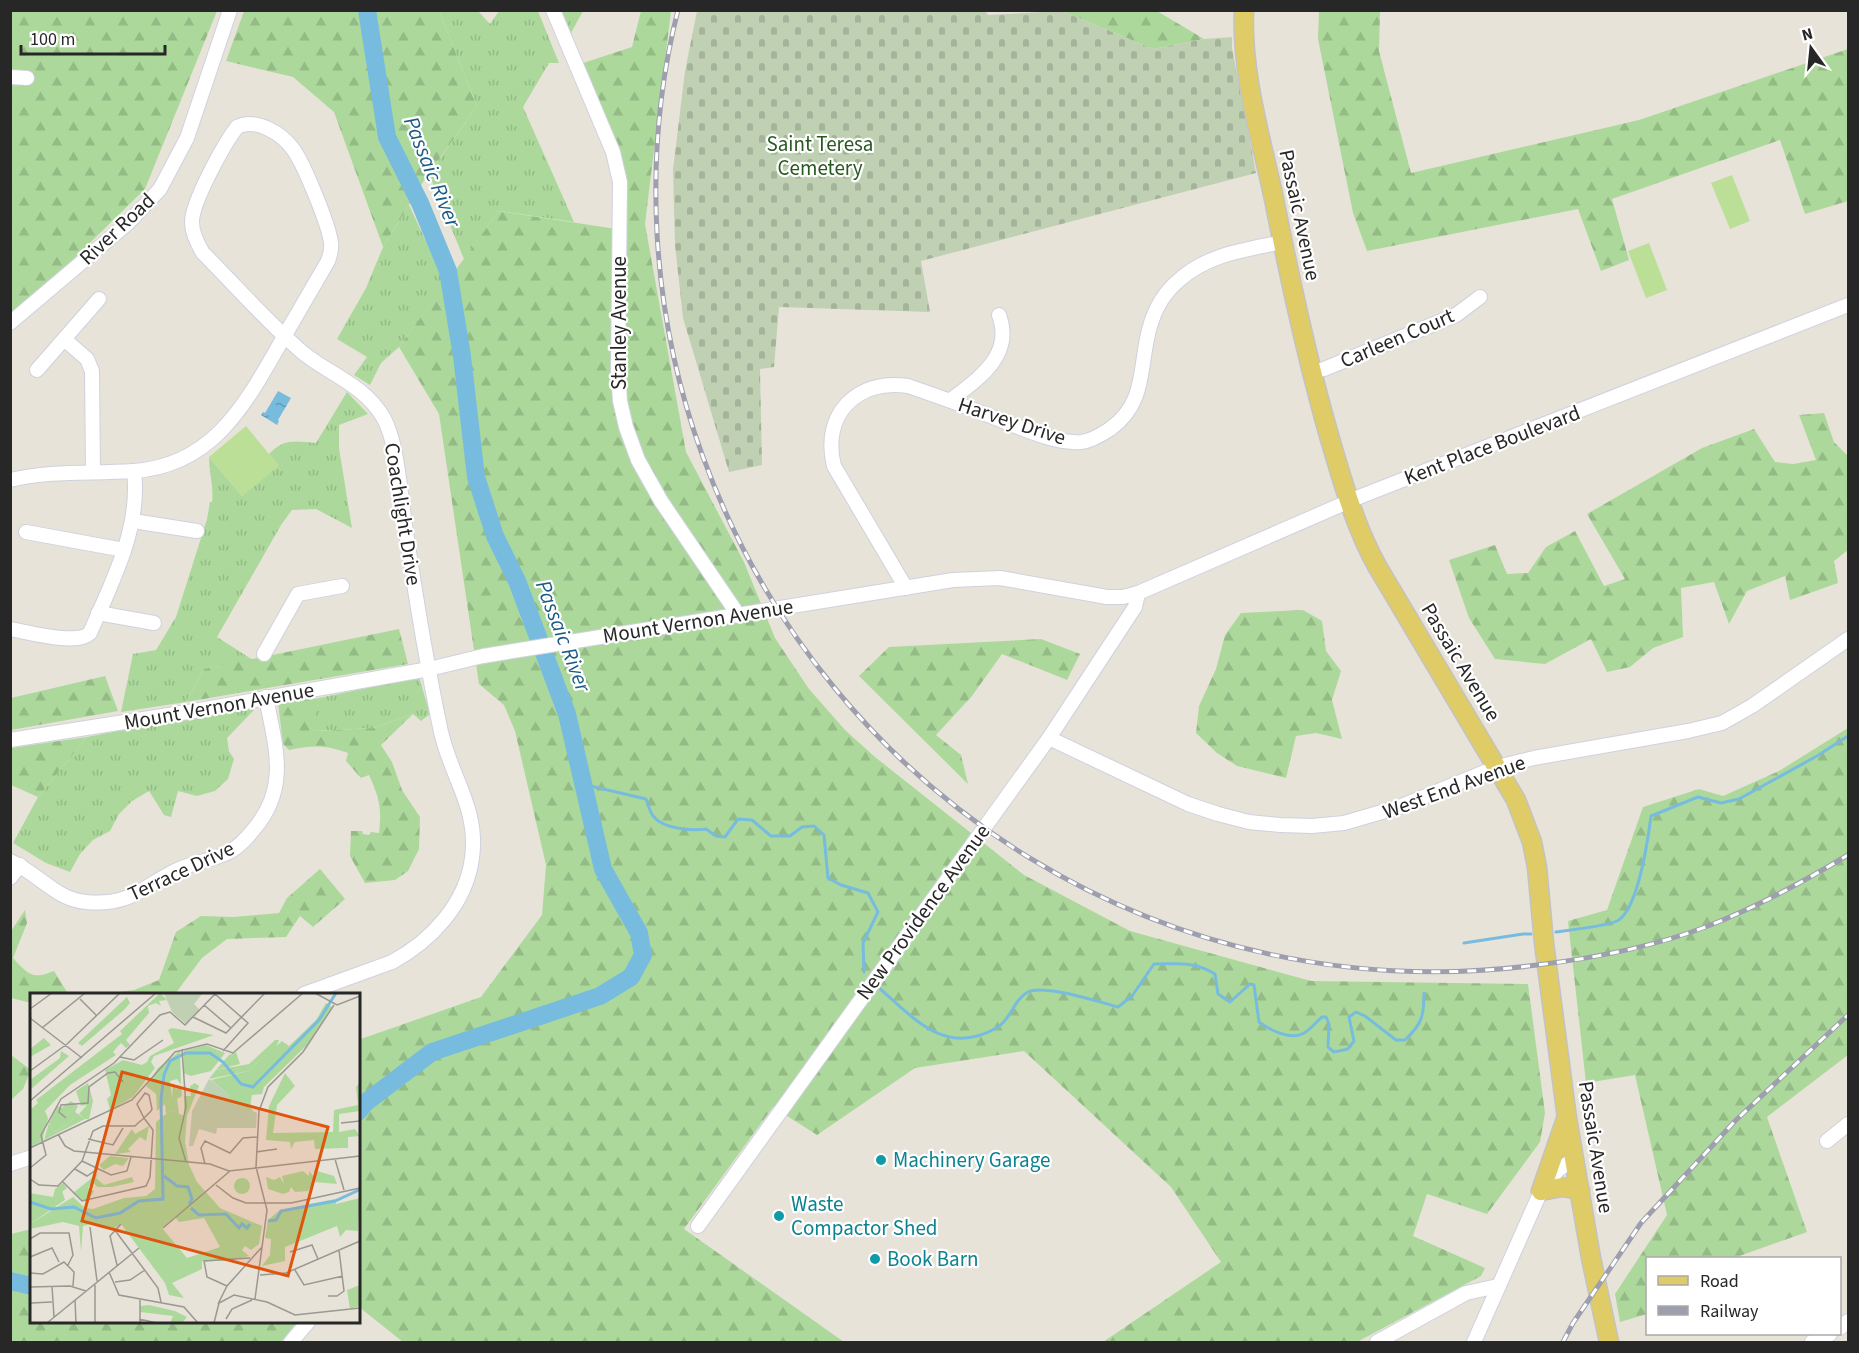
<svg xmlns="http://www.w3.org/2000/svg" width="1859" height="1353" font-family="'Source Sans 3',sans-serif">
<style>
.grass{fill:url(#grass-tufts)}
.forest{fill:url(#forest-firs)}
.cemetery{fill:url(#cemetery-stones)}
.pitch{fill:#bcdf98}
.water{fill:url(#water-ripples)}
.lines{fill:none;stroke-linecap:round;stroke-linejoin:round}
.stream{stroke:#77bcdf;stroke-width:3}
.river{stroke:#77bcdf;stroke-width:18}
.minor-casing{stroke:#cfd1de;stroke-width:16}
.major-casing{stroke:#c3c3c3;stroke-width:21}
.minor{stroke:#fff;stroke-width:14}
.major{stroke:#dfcc67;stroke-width:18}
.rail-casing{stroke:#9d9faf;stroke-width:5}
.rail{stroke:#fff;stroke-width:3;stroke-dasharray:9;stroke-linecap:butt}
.culture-dot{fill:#0f9aa8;stroke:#fff;stroke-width:2}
.labels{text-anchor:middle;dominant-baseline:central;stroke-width:4.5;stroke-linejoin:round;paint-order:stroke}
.park-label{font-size:21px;fill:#285a20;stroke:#fff}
.street-label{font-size:21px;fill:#272727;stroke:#fff}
.culture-label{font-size:21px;fill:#0d838f;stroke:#fff;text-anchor:start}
.water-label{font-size:22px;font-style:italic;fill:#1b5a86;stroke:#fff}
.inset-river{fill:none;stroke:#77bcdf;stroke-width:3}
.inset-road{fill:none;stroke:#9b9892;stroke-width:1.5}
.view{fill:#de560d;fill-opacity:0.15;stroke:#de560d;stroke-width:3}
.inset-edge{fill:none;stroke:#272727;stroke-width:3}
</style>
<defs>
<pattern id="grass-tufts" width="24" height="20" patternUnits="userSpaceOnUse" patternTransform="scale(1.5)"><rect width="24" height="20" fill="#acd99b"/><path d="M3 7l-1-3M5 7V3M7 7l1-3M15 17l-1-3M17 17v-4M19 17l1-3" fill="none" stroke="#94ba86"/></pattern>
<pattern id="forest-firs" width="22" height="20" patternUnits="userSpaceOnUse" patternTransform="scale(1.5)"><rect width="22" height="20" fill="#acd99b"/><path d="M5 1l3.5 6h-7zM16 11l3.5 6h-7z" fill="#94ba86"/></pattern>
<pattern id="cemetery-stones" width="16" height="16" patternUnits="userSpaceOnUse" patternTransform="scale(1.5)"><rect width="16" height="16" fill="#bfd0b3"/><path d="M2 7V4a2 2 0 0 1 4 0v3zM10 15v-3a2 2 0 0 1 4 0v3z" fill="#a4b39a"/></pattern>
<pattern id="water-ripples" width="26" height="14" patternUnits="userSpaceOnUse" patternTransform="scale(1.5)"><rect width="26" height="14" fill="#77bcdf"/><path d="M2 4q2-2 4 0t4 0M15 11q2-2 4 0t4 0" fill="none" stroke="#6299b5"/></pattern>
</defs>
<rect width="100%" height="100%" fill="#e8e3d9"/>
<g class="grass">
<polygon points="439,11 478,11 490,24 499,11 538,11 559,63 549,63 523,107 574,222 499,211 464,259 429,174 477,106"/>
<polygon points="562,11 583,11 571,33"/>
<polygon points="409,205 446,284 399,347 381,363 370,385 354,375 367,357 337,339 366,288 383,247"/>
<path d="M347,392l21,22 -29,11v23l13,80 -36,-19 -24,1 -11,15 -64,112 36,23 -49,9 -18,33 -65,10 12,-58 23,-4 20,-33 31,-98 3,-17h2c2,-15 -3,-29 -3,-45l33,39 36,-31 -9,-11c14,-16 28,-13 47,-11z"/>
<polygon points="419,677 430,714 421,721 413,714 374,728 312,731 319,698"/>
<polygon points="251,705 254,710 227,738 229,751 234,759 228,779 215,791 197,796 178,791 171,817 164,815 149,791 132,801 119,814 110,831 93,840 80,854 70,872 46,863 13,843 38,797 87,737"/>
</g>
<g class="forest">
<polygon points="11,11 217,11 145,189 11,320"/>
<polygon points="244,11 439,11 477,106 425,179 383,247 334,112 293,77 226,61"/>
<polygon points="641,11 671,11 645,224 686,452 744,562 775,638 809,689 845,730 875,757 1024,875 1130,931 1311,981 1528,984 1545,1113 1540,1142 1487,1214 1427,1194 1413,1236 1485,1268 1481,1276 1357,1342 1103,1342 1221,1262 1171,1187 1024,1051 915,1068 817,1135 773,1107 684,1229 844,1342 403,1342 359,1307 358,1040 481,997 542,915 546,865 515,731 504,705 479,684 439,414 399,347 499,211 623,230 619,164 577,65 632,47"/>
<polygon points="1062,11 1157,11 1204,39 1153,49"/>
<polygon points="1319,11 1380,11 1379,51 1411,173 1639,120 1848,49 1848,201 1805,214 1780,140 1612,199 1629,260 1601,271 1578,209 1367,251 1353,213 1318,39"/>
<polygon points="1824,413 1834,442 1848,456 1848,550 1834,561 1838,583 1790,600 1785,576 1747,591 1729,624 1714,582 1681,588 1683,637 1653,648 1630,667 1607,672 1591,639 1545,664 1495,659 1469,618 1449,560 1495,545 1507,574 1528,573 1546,547 1575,531 1604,586 1625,579 1587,514 1702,448 1754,429 1775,462 1793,464 1816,460 1799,415"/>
<polygon points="1303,610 1322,621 1326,651 1341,671 1332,700 1342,739 1316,733 1296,736 1286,778 1237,766 1217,753 1196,733 1199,706 1216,669 1225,635 1241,613"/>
<polygon points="399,629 408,664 186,702 204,669"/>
<polygon points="1041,639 1080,654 1067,680 1002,654 972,696 936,735 961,755 968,784 859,676 889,647"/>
<polygon points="105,676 118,711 11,730 11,698"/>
<path d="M319,698l-6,33 61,-3 39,-14 -32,31 11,17 10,28 18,27 -1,32 -11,22 -13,9 -30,3 -15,-27 1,-25h11l1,3 6,1 2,-3 8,1c3,-25 0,-36 -10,-58l-8,3 -15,-17 2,-8c-23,-8 -35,-8 -59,-3l-6,-6 -5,-41z"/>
<polygon points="1848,728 1848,1055 1767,1117 1807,1232 1734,1258 1648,1258 1647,1314 1620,1322 1615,1294 1667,1215 1635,1075 1586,1083 1568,921 1607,910 1643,807 1699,789 1723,796 1779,771"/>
<polygon points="87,737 38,797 11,785 11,748"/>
<polygon points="320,869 345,899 313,927 300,916 286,937 227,939 202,958 175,994 102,994 134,990 159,980 176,932 201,916 234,917 279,913 287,898"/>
<path d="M25,910l2,13 -14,35c15,16 19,22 41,13l13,21 26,2h-61l-1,9 -20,-5v-67z"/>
<polygon points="11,1055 31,1070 23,1089 11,1100"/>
<polygon points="31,1229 32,1322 297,1322 281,1342 11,1342 11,1234"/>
</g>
<polygon class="cemetery" points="985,11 988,15 1062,11 1153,49 1204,39 1232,37 1232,48 1256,173 921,261 930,312 779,307 774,367 760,369 762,465 729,472 683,318 675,245 673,170 685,71 697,11"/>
<g class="pitch">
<polygon points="1732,175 1750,221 1730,229 1711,183"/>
<polygon points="1649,243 1667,290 1646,298 1628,251"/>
<polygon points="246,426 279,466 242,496 209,457"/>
</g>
<polygon class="water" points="278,391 291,398 278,420 279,421 277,425 261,415 263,412 265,413"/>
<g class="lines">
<g class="stream">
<path d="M582,784l64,15c2,5 4,14 8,18 10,12 38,14 52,12l10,7 9,1 13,-18 14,1 19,16h19l12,-9 12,-1 10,9 4,43 13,7 27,8 10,19 -15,31 1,29"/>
<path d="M1556,932c13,-2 51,-6 61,-11 21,-11 31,-82 34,-105l47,-19 23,6 18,-4 78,-43 31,-20"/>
<polyline points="1464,943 1523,934 1531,934"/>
<path d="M878,987c37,32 68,71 120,40 13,-8 16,-28 30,-35 16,-8 71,10 90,15l14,-11 22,-32c24,0 40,-3 61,10l3,20 12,8 20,-18 4,1 5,37c11,8 32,19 45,11 7,-4 12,-11 18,-16h4l3,7 -1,23 6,5 14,-3 6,-8 -5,-24 7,-5 9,4 31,24h9c17,-16 19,-24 19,-47"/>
</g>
<g class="river">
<polyline points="358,1112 365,1103 432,1052 600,996 631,977 643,955 639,933 603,869 567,714 517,581 495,536 476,477 462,356 448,271 420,203 387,137 367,10"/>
<polyline points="10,1281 32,1286"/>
</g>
<defs>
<g id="minor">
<polyline points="553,10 613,152 620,182 618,372 620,401 626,427 638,460 661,501 739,616"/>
<polyline points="10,77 27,78"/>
<polyline points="10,323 128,223 160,189 187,138 230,10"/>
<polyline points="64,339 87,359 92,371 93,471"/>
<polyline points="37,370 99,299"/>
<polyline points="1311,372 1324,369 1456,315 1480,297"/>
<path d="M951,400c28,-22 63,-45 48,-85"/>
<path d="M10,480c43,-10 81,-6 123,-9 83,-5 115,-72 152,-136l43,-74c2,-6 4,-11 3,-18 -2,-18 -27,-79 -38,-94 -11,-15 -37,-32 -56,-22 -13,17 -45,75 -45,95 0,11 5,21 11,31 33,33 64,69 99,99 28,23 61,32 81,65 15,25 18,84 23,115 10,67 21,134 35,200 10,45 38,77 31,126 -6,46 -41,83 -80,104l-88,32"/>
<polyline points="133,521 197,531"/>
<polyline points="26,532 124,550"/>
<path d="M906,588l-72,-122c-13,-51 23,-88 74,-80 26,9 52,18 77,28 28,10 66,30 96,28 10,-1 20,-7 29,-13 39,-28 28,-67 41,-106 5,-16 14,-31 27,-42 29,-27 67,-31 105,-39"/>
<polyline points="98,613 154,623"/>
<path d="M10,629c18,3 67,17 80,4 22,-51 51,-105 44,-162"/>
<polyline points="264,654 298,594 342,586"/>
<polyline points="1049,738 1188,804 1218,814 1249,822 1280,825 1312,826 1344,823 1399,807 1497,767 1534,758 1688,731 1722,723 1752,706 1848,639"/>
<polyline points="10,740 188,712 429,669 483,656 953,580 1000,578 1107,597 1123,597 1138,593 1359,497 1848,305"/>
<path d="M10,861c27,11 46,39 76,41 44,4 55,-14 89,-31 16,-8 35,-10 52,-18 11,-5 20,-15 27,-24 36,-42 21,-83 12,-132"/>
<polyline points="10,878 20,865"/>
<polyline points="1827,1141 1848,1124"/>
<polyline points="10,1164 32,1157"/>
<polyline points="698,1226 1049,738 1135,607 1138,593"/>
<polyline points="1840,1328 1848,1321"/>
<polyline points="291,1342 308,1322"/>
<polyline points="1377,1342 1466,1293 1498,1286"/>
<polyline points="1474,1342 1541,1191 1558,1170 1574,1159"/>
<polyline points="1812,1342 1830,1334"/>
</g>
<g id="major">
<path d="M1244,10c-3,63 17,128 30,189 16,81 33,161 56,240 13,44 25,87 47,127l139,234 16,42 5,25 7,76 23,175 24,140 18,84"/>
<polyline points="1541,1191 1566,1119"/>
<polyline points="1541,1191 1562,1187 1580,1190"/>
</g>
</defs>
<use href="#minor" class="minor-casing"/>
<use href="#major" class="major-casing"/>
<use href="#minor" class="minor"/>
<use href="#major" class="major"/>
<defs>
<g id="rail">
<path d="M678,10c-37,146 -27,306 25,447 126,345 469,556 834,508 58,-7 116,-18 171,-39 49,-19 95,-44 140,-71"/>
<polyline points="1563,1342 1573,1323 1641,1223 1735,1121 1848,1015"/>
</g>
</defs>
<use href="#rail" class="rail-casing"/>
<use href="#rail" class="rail"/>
</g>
<g class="culture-dot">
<circle cx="881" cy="1160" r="6"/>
<circle cx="779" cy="1216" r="6"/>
<circle cx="875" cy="1259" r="6"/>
</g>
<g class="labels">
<g class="park-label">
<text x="820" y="144">Saint Teresa<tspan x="820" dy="24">Cemetery</tspan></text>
</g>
<g class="street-label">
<text transform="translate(1300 215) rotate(78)">Passaic Avenue</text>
<text transform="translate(117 229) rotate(-43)">River Road</text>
<text transform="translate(619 323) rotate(-90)">Stanley Avenue</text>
<text transform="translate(1397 338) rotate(-23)">Carleen Court</text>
<text transform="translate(1012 421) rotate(18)">Harvey Drive</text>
<text transform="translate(1492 445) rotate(-21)">Kent Place Boulevard</text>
<text transform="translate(403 514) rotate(81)">Coachlight Drive</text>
<text transform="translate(698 621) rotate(-9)">Mount Vernon Avenue</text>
<text transform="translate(1461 662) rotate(59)">Passaic Avenue</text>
<text transform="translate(219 706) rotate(-10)">Mount Vernon Avenue</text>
<text transform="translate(1454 787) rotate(-20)">West End Avenue</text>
<text transform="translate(181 871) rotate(-25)">Terrace Drive</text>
<text transform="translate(923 912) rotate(-54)">New Providence Avenue</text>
<text transform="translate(1596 1147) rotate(81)">Passaic Avenue</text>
</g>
<g class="culture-label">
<text x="893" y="1160">Machinery Garage</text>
<text x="791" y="1204">Waste<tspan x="791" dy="24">Compactor Shed</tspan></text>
<text x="887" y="1259">Book Barn</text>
</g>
<g class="water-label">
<text transform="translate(432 172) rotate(68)">Passaic River</text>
<text transform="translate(563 636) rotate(69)">Passaic River</text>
</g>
</g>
<g transform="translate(30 993)">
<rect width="330" height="330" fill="#e8e3d9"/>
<path d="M245,47h4l-3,7 -28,24 -39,8 7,-9 33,-6zM58,90l5,18 -4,18h-4l-6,-5 8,-9 -6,1 -5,-15zM143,90l3,6 5,-2 1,9 -5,3 2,15 -8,-4 -5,4 -1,-10 7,-6zM27,112l7,7 6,-1 -3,4 7,4 -20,13 -5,-9zM119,133l-3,15 -6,-4 -12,12 3,3 -16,2 17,-25 3,5zM80,163l19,2 -6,8 -8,-2 -11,6 -5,-5zM32,198l3,9 -35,24v-7z" fill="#acd99b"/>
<path d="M130,0l7,7 -8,1 2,5 -5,-3 -8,3 1,7 -23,27 4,5 -4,3 -5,-5 -3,3 -5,6 3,3 -46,30 -25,26 3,7 -6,23 -12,6v-37l8,-7 -2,-3 86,-66 -2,-3zM97,4l3,6 -5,6 -43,37 -4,-3zM296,10l6,4 -25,38 -43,42 -2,7 -10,1 -2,12 4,5 -23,-9 -4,-10 -16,-13 37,-9 34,-30 7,5 27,-26zM142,35l42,7 -60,21 -3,6 4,6 -22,29 -23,13 -3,-11 4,-4 -6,-25 18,-10 19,5 5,-3 3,-6 24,-13 -6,-13zM14,45l7,7 -21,12v-8zM176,52l19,8 -14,18 -20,5 -8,-3 1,-22zM31,58l8,5 -39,34v-10l30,-22zM150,58l1,34 -4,-6 -7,2 2,17 -15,13 -1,-17 -10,-8 12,-18zM206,59l4,12 -24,6 13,-15zM255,80l10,13 -18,19 -4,28 60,-1 1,-22 24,-5 -2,-18 4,-5v29l-21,3v18l16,-3 5,7 -12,1v11h-5l-28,1 -1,-9 -19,2 -4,7 -1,-7 -24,-2 3,-34zM165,90l4,3 -12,30 -2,26 4,23 8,17 23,26 42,18 -3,18 -8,6 -6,-4 -3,4 7,6 -19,5h-28v8l-30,14 12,15 -15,-3 -4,-12 -44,-59 -10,6 -20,-6 -8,2 -2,26 -2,-26 -16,-4 -33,7v-5l43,-27 12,11 8,1 31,-11 22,-2 9,-7 1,-67 15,-12 13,6v-20h7l-1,-10zM145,224l4,5 25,-4 16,29 -33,11 -25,-30zM41,108l7,5 -3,6 10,7 -41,21 5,-17 5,9 20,-13 -8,-3 4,-5 -6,4 -6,-5zM284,177l20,6 3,8 -23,-2 -6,9 -13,1 -4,-5 -2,5 -6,2 -15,-5 -2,-12 8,3 6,-3 4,7 -2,-8 21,-5 6,5v-5l6,7zM68,180l-2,5 8,7 28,-8 2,5 -22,5h-14l-6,-5 -4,6 6,3 -5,9h-8l-8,-7zM204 193a8 8 0 1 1 16 0a8 8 0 1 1-16 0ZM33,190l4,5 -37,29v-24l23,4 2,-8zM330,205l-2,33 -12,-1 -6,7 -3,-11 -52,21v14l-23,5 8,-11 1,-16 -6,-1 3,-18 12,-10 55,-11 1,5zM119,312l26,6 12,6 -5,6h-12l3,-7 -33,-4v-6z" fill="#acd99b" fill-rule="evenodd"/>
<path d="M134,0h39l-9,11 6,6 -14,14 -14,-12zM179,86l18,14 4,10 26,10 -1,15h-39l-1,6 -17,-5 -6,17h-4l3,-35z" fill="#bfd0b3"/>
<path d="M330,292v21l-10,3 -3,-19z" fill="#acd99b"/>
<path class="inset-river" d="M134,183l13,10 11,1 4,12 -3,5M0,209l21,7 23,-2 22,11 24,-5 19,-12 24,-2 -2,-100 3,-24 6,-14 16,-8h24l13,9 18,22 12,3 66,-67 17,-27M161,215l8,7 27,-1 13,14 3,-4 5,4 3,-4M238,228l8,-1 5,-9 54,-10 24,-11"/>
<path class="inset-road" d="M285,0l22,12 23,-9M185,1l33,29 -25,28M50,6l16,16M174,12l27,23M0,16l22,-16M163,24l33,16 39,-40M0,25l52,40M12,35l43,-35M152,56l4,58 -7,31 7,24M90,64l14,3 29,-20M0,78l37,-27 53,-51M0,108l126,-108M36,125l-7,-6 2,-7 27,-2 1,-16 19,-14 7,-1 8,10M311,130l19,-2M28,141l7,12 9,5 136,13 19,7 131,-15M58,146l25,6 10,-17M0,155l102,-48 43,-48 32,-8 26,9 70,-60M226,159l21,-3M305,166l9,31M52,168l29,14 16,-4 4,-14M175,171l-4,-16 4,-7 25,12 13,-15 14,-1M0,175l16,-13 -5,-20 20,-36 53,-36 46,-48 10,-3 15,13 31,-32M45,176l12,7 12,-8M0,186l9,6 19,1 24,-25 11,-30 10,-5h32l3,-3 5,-4 8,-8 1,-2 -3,-14 -4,-2 -8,11 7,14 9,12 -3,47 -4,9 -64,15 -19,-19M186,192l17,13 13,5h45l69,-15M60,234l7,54M133,235l67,-57M84,236l44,59 3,14M0,246l10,-6h29l4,22 -5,10M260,259l22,-7 6,14M0,264l22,-9 7,14M87,272l-7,-29 11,-12M265,277l9,15 39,-9M79,279l10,23 65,12 14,16M0,280l13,1 21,-12 10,10 -1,14M230,282l26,-2 74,-32M85,289l15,-2 15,-10M65,290v40M22,293l2,31M197,293l-20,-9 -3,-16 46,-3M0,294l40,-1 16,5M0,299v27M298,303h9l7,-5 -5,-41M225,306l12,-89 -11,-43 3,-56 9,-24 35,-35 31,-47M45,307l1,23M1,310l21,-1M188,311l9,-18 35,-39M109,326l18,4M196,326l6,-10 20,-9M17,330l92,-75M110,330v-24M184,330l5,-20 15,-8 33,7 28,13 65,-7"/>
<path class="view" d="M92,79l206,55 -40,149 -206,-55z"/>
<rect width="330" height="330" class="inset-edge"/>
</g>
<rect width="1859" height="1353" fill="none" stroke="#272727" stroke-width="24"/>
<rect x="1646" y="1257" width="195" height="78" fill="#ffffff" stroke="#a9a9a9" stroke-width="1.5"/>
<rect x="1658" y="1276" width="30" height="9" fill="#dfcc67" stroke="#a9a9a9" stroke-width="1.5"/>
<text x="1700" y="1287" font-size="18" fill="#272727">Road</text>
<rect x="1658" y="1306" width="30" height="9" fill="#9d9faf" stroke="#a9a9a9" stroke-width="1.5"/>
<text x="1700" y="1317" font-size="18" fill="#272727">Railway</text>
<g transform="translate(1811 48) rotate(345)" stroke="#ffffff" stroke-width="4.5" paint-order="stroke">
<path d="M0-4.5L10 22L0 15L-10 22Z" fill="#272727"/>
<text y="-9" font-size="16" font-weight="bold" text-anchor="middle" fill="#272727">N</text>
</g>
<path d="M21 45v9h144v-9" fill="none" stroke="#272727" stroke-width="3"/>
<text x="30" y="45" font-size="18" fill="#272727" stroke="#ffffff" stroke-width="4.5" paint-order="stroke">100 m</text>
</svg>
